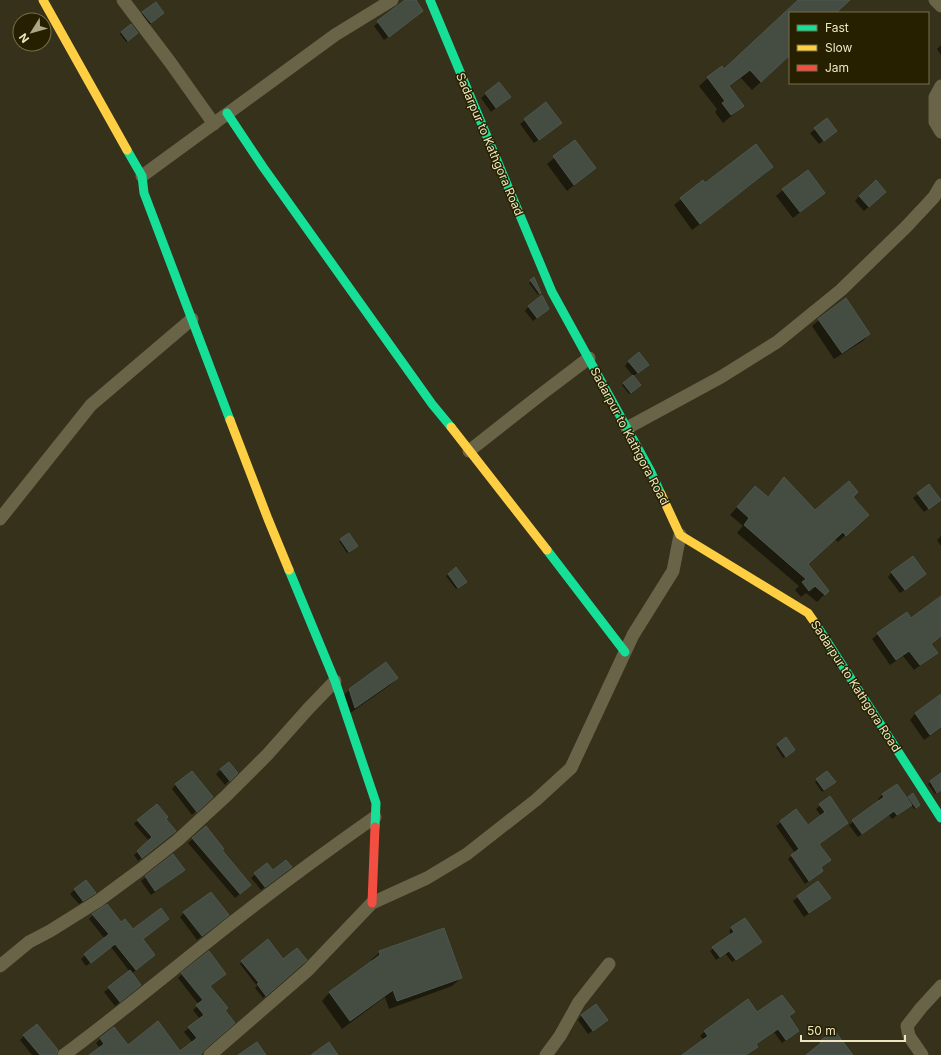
<svg xmlns="http://www.w3.org/2000/svg" width="941" height="1055" font-family="Inter,sans-serif">
<style>
.shadow{fill:#0007}
.building{fill:#454c42;stroke:#4c5850}
.lines{fill:none;stroke-linecap:round;stroke-linejoin:round}
.street{stroke:#696448;stroke-width:13}
.fast{stroke:#16e098;stroke-width:9}
.slow{stroke:#ffcf43;stroke-width:9}
.jam{stroke:#f24e42;stroke-width:9}
.labels{text-anchor:middle;dominant-baseline:central;stroke-width:3;stroke-linejoin:round;paint-order:stroke}
.street-label{font-size:12px;fill:#ede6c0;stroke:#262000}
</style>
<rect width="100%" height="100%" fill="#35311a"/>
<g class="shadow">
<polygon points="407,0 415,0 422,11 384,40 374,26"/>
<polygon points="800,0 849,0 835,13 790,13 790,55 752,90 741,78 729,87 743,106 723,123 715,112 717,109 699,86 708,78 724,70"/>
<polygon points="143,13 159,17 146,27 138,17"/>
<polygon points="121,32 135,35 126,42 120,34"/>
<polygon points="941,45 941,55 937,49"/>
<polygon points="499,83 509,97 491,112 481,98"/>
<polygon points="546,104 556,127 534,143 520,124"/>
<polygon points="827,120 831,135 819,144 810,133"/>
<polygon points="575,141 595,168 567,191 547,164"/>
<polygon points="772,167 765,174 692,230 674,205 703,181 705,184"/>
<polygon points="783,190 824,193 793,218 776,196"/>
<polygon points="859,196 881,196 864,211 855,201"/>
<polygon points="534,279 540,292 538,295 529,283"/>
<polygon points="529,306 548,309 533,321 525,311"/>
<polygon points="819,320 869,334 863,341 834,359 812,326"/>
<polygon points="629,361 643,369 633,376 638,387 629,394 622,385 633,376 625,366"/>
<polygon points="777,486 815,511 852,498 860,522 838,542 835,539 807,564 828,591 817,602 806,593 801,597 795,590 799,586 737,533 743,526 730,515 755,487 767,497"/>
<polygon points="918,494 935,504 924,512 913,498"/>
<polygon points="941,536 941,546 937,540"/>
<polygon points="341,540 355,547 347,553 339,541"/>
<polygon points="456,569 464,584 456,589 446,576"/>
<polygon points="892,572 921,578 900,593 888,577"/>
<polygon points="941,596 941,636 930,645 936,653 914,670 903,656 890,665 872,639 878,634 907,613 911,619"/>
<polygon points="396,678 390,685 349,714 343,696 349,690"/>
<polygon points="941,696 941,728 924,740 910,720 915,714"/>
<polygon points="786,739 792,752 783,758 776,747"/>
<polygon points="228,763 236,773 225,785 216,774"/>
<polygon points="827,772 832,784 822,792 815,782"/>
<polygon points="941,774 941,790 935,794 928,784"/>
<polygon points="176,784 207,801 192,815 172,789"/>
<polygon points="897,785 907,799 909,797 917,807 914,809 911,804 892,819 889,815 858,837 849,825 880,801 878,799 882,795"/>
<polygon points="830,798 819,844 820,868 822,871 805,884 788,859 795,853 776,826 796,811 807,827 821,816 816,809"/>
<polygon points="165,819 171,835 138,861 134,855 149,841 134,824 138,820"/>
<polygon points="206,827 246,889 235,898 188,843"/>
<polygon points="173,855 179,874 151,895 141,881"/>
<polygon points="267,864 273,871 287,871 261,890 251,878"/>
<polygon points="818,882 829,898 804,917 793,901"/>
<polygon points="75,889 94,893 79,904 70,894"/>
<polygon points="184,913 223,919 197,940 180,917"/>
<polygon points="93,915 121,923 133,931 168,919 142,940 150,959 131,974 136,989 115,1006 104,992 130,972 111,947 86,966 81,959 105,939 89,919"/>
<polygon points="732,928 760,942 732,962 725,953 716,960 710,951 731,935 729,931"/>
<polygon points="380,952 461,978 452,986 389,1009 385,997 342,1029 322,1001 330,992 372,962 371,960"/>
<polygon points="283,960 305,960 263,998 255,988 257,986 240,964 242,961"/>
<polygon points="182,974 225,974 210,986 224,1010 229,1027 199,1055 91,1055 100,1048 96,1043 100,1039 128,1046 180,1052 193,1043 184,1032 200,1019 193,1010 199,1005 178,978"/>
<polygon points="748,1001 757,1013 793,1012 788,1017 798,1031 782,1043 774,1032 755,1045 753,1051 746,1055 684,1055 704,1040 700,1036 704,1032"/>
<polygon points="582,1015 606,1020 588,1034 578,1020"/>
<polygon points="24,1036 56,1055 32,1055 20,1040"/>
</g>
<g class="building">
<polygon points="405,0 416,0 423,11 389,37 377,21"/>
<polygon points="798,0 850,0 836,13 790,13 790,55 761,82 750,70 729,86 744,106 731,115 722,103 725,101 707,77 722,66 724,69"/>
<polygon points="156,2 164,13 151,23 142,12"/>
<polygon points="131,24 138,33 128,41 121,32"/>
<polygon points="499,82 511,97 496,108 485,93"/>
<polygon points="546,102 562,123 539,140 524,119"/>
<polygon points="827,118 837,131 824,141 814,128"/>
<polygon points="575,140 596,168 574,185 553,156"/>
<polygon points="756,144 773,167 700,224 680,198 703,180 705,183"/>
<polygon points="808,170 825,193 800,212 782,189"/>
<polygon points="876,180 886,192 869,207 859,196"/>
<polygon points="534,277 541,293 540,294 530,280"/>
<polygon points="542,295 549,309 537,318 528,306"/>
<polygon points="846,298 870,334 842,353 818,319"/>
<polygon points="639,352 649,365 638,373 628,361"/>
<polygon points="633,375 641,385 631,393 623,383"/>
<polygon points="784,477 815,510 849,481 858,492 853,497 869,515 846,536 843,532 808,564 829,591 825,595 815,586 809,591 802,582 806,579 744,525 749,518 737,507 755,486 768,497"/>
<polygon points="929,484 941,500 929,509 917,493"/>
<polygon points="349,533 358,546 349,552 340,539"/>
<polygon points="913,556 926,574 905,590 891,572"/>
<polygon points="456,567 467,582 458,588 448,574"/>
<polygon points="941,596 941,636 931,644 938,653 920,665 909,651 896,660 877,633 907,612 911,618"/>
<polygon points="386,662 398,678 355,708 349,689"/>
<polygon points="941,694 941,727 930,735 915,713"/>
<polygon points="786,737 795,750 786,757 777,744"/>
<polygon points="229,762 238,773 230,781 220,769"/>
<polygon points="192,771 213,797 197,812 175,784"/>
<polygon points="827,771 836,782 824,790 816,779"/>
<polygon points="941,773 941,790 937,793 930,781"/>
<polygon points="897,784 912,805 897,815 894,811 862,834 852,820 884,797 882,794"/>
<polygon points="913,793 920,805 916,808 908,797"/>
<polygon points="830,796 848,823 819,844 831,860 821,867 823,871 809,881 791,855 799,849 780,821 796,809 808,825 825,812 819,804"/>
<polygon points="157,804 168,817 166,819 176,831 142,858 137,851 152,837 137,820"/>
<polygon points="206,826 224,849 222,850 251,885 240,894 192,838"/>
<polygon points="173,854 185,870 155,891 145,876"/>
<polygon points="286,860 292,867 265,887 254,873 267,863 273,870"/>
<polygon points="86,880 96,893 83,901 74,889"/>
<polygon points="818,881 831,898 809,913 797,896"/>
<polygon points="211,892 229,915 202,936 183,912"/>
<polygon points="107,904 121,922 125,919 133,929 161,908 169,919 143,939 155,955 136,970 115,944 91,963 84,954 109,934 92,914"/>
<polygon points="745,918 762,942 736,960 729,951 720,957 712,947 734,932 731,927"/>
<polygon points="444,928 462,978 397,1001 393,990 350,1021 329,992 380,955 379,951"/>
<polygon points="268,939 283,959 297,948 307,960 266,996 257,984 259,983 241,961"/>
<polygon points="209,951 226,974 210,986 228,1008 225,1010 235,1023 205,1049 202,1053 200,1055 89,1055 104,1044 100,1038 114,1027 128,1045 158,1021 180,1051 197,1038 188,1027 204,1015 196,1005 203,1000 181,973"/>
<polygon points="130,970 141,985 120,1002 108,987"/>
<polygon points="782,995 795,1012 789,1016 799,1031 786,1040 778,1029 756,1044 758,1047 746,1055 682,1055 708,1036 704,1031 748,999 757,1012"/>
<polygon points="596,1004 608,1020 593,1031 581,1015"/>
<polygon points="37,1024 58,1050 56,1055 40,1055 23,1035"/>
<polygon points="834,1030 853,1055 806,1055 821,1043 820,1041"/>
<polygon points="257,1042 266,1055 238,1055"/>
<polygon points="329,1042 338,1055 311,1055"/>
</g>
<g class="lines">
<g class="street">
<polyline points="123,0 170,62 214,124"/>
<polyline points="935,0 941,6"/>
<polyline points="941,86 935,97 935,122 941,132"/>
<polyline points="142,176 335,35 392,0"/>
<polyline points="627,428 721,377 777,342 841,290 906,227 934,197 941,185"/>
<polyline points="469,451 539,396 589,358"/>
<polyline points="0,519 91,405 192,319"/>
<polyline points="0,966 29,942 50,931 98,901 140,870 178,840 226,796 267,755 308,709 335,681"/>
<path d="M64,1055c46,-34 91,-71 136,-107 57,-46 115,-89 175,-131"/>
<polyline points="210,1055 308,970 372,903 427,878 467,854 536,800 571,768 633,635 673,571 680,535"/>
<polyline points="546,1055 560,1036 579,1002 609,964"/>
<polyline points="922,1055 909,1036 907,1026 921,1008 941,986"/>
</g>
<g class="fast">
<polyline points="430,0 552,292 651,472 661,494"/>
<polyline points="227,113 263,167 432,404 451,427"/>
<polyline points="127,150 142,176 144,193 230,420"/>
<polyline points="547,550 625,652"/>
<polyline points="289,570 335,681 376,803 375,827"/>
<polyline points="815,623 941,818"/>
</g>
<g class="slow">
<polyline points="43,0 127,150"/>
<polyline points="230,420 268,519 289,570"/>
<polyline points="451,427 547,550"/>
<polyline points="661,494 680,535 808,613 815,623"/>
</g>
<polyline class="jam" points="372,903 375,827"/>
</g>
<g class="labels">
<g class="street-label">
<text transform="translate(490 144) rotate(67)">Sadarpur to Kathgora Road</text>
<text transform="translate(630 436) rotate(62)">Sadarpur to Kathgora Road</text>
<text transform="translate(856 686) rotate(57)">Sadarpur to Kathgora Road</text>
</g>
</g>
<rect x="789" y="12" width="140" height="72" fill="#262000" stroke="#766f4d"/>
<rect x="797" y="25" width="20" height="6" fill="#16e098" stroke="#766f4d"/>
<text x="825" y="32" font-size="12" fill="#ede6c0">Fast</text>
<rect x="797" y="45" width="20" height="6" fill="#ffcf43" stroke="#766f4d"/>
<text x="825" y="52" font-size="12" fill="#ede6c0">Slow</text>
<rect x="797" y="65" width="20" height="6" fill="#f24e42" stroke="#766f4d"/>
<text x="825" y="72" font-size="12" fill="#ede6c0">Jam</text>
<g transform="translate(32 32) rotate(233)"><circle r="19" fill="#262000" stroke="#766f4d"/>
<path d="M0-3L7 15L0 10L-7 15Z" fill="#ada786"/>
<text y="-6" font-size="11" font-weight="bold" text-anchor="middle" fill="#ede6c0">N</text>
</g>
<path d="M801 1035v6h104v-6" fill="none" stroke="#ede6c0" stroke-width="2"/>
<text x="807" y="1035" font-size="12" fill="#ede6c0" stroke="#262000" stroke-width="3" paint-order="stroke">50 m</text>
</svg>
